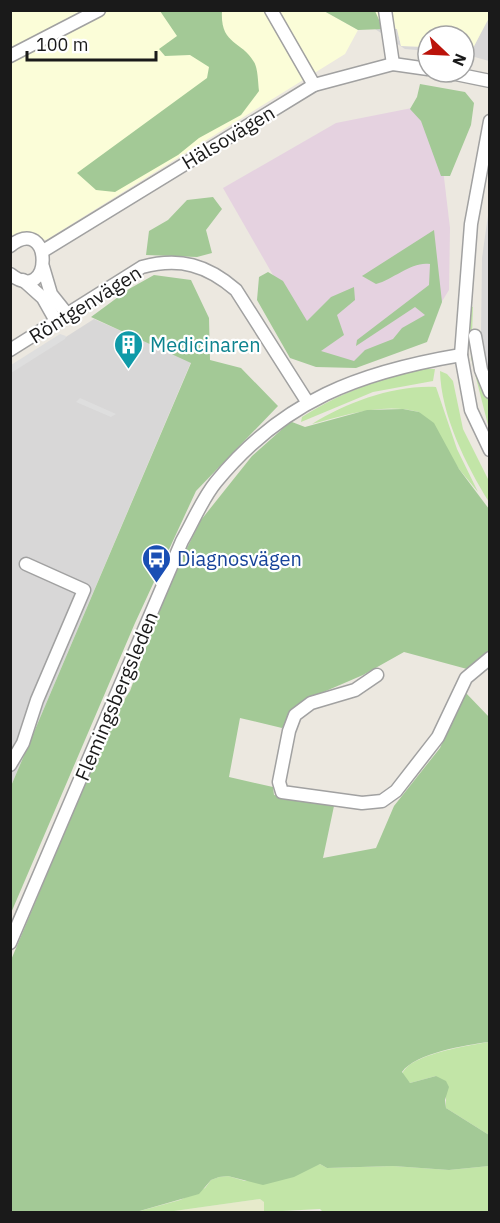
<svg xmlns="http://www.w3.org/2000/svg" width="500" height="1223" font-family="'IBM Plex Sans',sans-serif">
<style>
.residential{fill:#d8d7d7}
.industrial{fill:#e5d2e0}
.education{fill:#fbfdd8}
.farmland{fill:#e6eacb}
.grass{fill:#c2e5a7}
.forest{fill:#a3c996}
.parking{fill:#dedede}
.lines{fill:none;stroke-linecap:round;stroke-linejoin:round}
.minor-casing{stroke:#a1a1a1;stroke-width:15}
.minor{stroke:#fff;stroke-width:12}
.labels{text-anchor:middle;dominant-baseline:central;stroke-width:4.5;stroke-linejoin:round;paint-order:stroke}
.street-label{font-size:20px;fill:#1a1a1a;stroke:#fff}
.culture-label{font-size:20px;fill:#0d838f;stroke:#fff;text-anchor:start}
.transit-label{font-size:20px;fill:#164399;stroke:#fff;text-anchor:start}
</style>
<rect width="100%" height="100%" fill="#ece8e0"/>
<g class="residential">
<polygon points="348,11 375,11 383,29 397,29 401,46 428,47 428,51 405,49"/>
<polygon points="489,16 489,61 464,54 464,51 473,48"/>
<polygon points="489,208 489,376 481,334 482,258"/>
<polygon points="94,319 191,362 11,786 11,372"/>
</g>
<polygon class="industrial" points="417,107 443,169 450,228 449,290 430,321 356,364 320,357 223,188 336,123"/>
<g class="education">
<polygon points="489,10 490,16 473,48 464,51 464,36 428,36 428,47 401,46 397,29 383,29 375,11"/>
<polygon points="11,11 324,11 358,30 345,54 46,240 20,233 11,239"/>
</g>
<polygon class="farmland" points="260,1199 264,1202 264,1212 167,1212"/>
<g class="grass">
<polygon points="470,306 473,307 472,335 477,367 489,399 489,429 471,358"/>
<path d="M422,369h13l-2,12 -60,11 -72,30 1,-5c40,-25 74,-37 120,-48z"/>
<path d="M440,371l7,3 6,7 10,48 26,52v21c-23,-37 -48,-87 -49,-131z"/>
<path d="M436,387l21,62 21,43 -19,-23 -40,-57c-36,-10 -73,3 -107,12 36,-22 81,-39 124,-37z"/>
<path d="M489,1042v93l-43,-27v-14l-10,-18 -26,7 -8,-7c2,-21 69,-31 87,-34z"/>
<polygon points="320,1164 327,1168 393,1166 449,1170 489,1166 489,1212 323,1212 320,1209 264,1212 264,1202 260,1199 167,1212 136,1212 180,1200 205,1188 211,1180 219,1177 228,1176 245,1181"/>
</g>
<g class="forest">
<path d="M160,11h62c-2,34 19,29 32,51 4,6 4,21 5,29l-18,24 -42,23 -21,17 -63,37 -19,-2 -19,-17 130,-95 2,-11 -19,-12 -25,1 -6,-7 18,-13z"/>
<polygon points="324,11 375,11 383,29 358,30"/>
<polygon points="420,84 465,92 474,103 471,125 450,176 441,176 421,121 410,109 417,97"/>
<polygon points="213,197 222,209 206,230 212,253 197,257 146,255 149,231 168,220 187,200"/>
<path d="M434,230l8,72 -15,40 -71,26 -40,-1 -26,-9 -33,-58 2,-23 9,-5 15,9 24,40 24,-24 23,-10 1,13 -18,15 7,20 -23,16 33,10 11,-11 28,-11 9,-11 23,-13 -10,-8 -59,39 1,-6 72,-55 1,-21c-18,-3 -36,15 -54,20l-14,-8z"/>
<polygon points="154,275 191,280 209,318 210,360 241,368 278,406 196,491 135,623 11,913 11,786 191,363 91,317 129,289"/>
<path d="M403,409l16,3 15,11 25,46 30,40v144l-22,16 -63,-17 -41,23 -58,25 -23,28 -42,-10 -11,59 44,10 1,8 60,11 -11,52 53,-10 18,-42 46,-58 25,-56 24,25v325c-23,3 -74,11 -87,30l8,11 26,-7 10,5 3,6 -4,13 1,8 43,27v31l-40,4 -56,-4 -66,2 -7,-4 -26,13 -31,8 -35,-9 -9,1 -8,3 -12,14 -63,18h-125v-252l102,-243 17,-26 42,-113 29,-58 51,-64 37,-33 3,-1 13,5 62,-17z"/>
</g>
<g class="parking">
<polygon points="60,334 66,336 65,339 11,373 11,365"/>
<polygon points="80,398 116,414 111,417 76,402"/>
</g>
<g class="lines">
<defs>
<g id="minor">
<polyline points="271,10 314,85"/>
<polyline points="385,10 393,64"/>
<polyline points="10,56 99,10"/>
<polyline points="446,72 490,81"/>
<polyline points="490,121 471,224 461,355 471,410 490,450"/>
<path d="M10,246c43,-34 44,62 0,28"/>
<polyline points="43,251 314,85 393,64 428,69"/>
<polyline points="43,267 51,294 67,314"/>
<polyline points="23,280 43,298 56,321"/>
<polyline points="475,336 481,370 490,392"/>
<path d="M10,350l132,-83c38,-10 65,-2 94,23l72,113"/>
<polyline points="377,675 355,690 311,703 295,715 289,731 279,782 282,792 362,803 382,801 396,791 438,737 466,678 490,658"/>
<polyline points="10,765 23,743 37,700 84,590 26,564"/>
<path d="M10,943l172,-402c11,-19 20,-42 34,-59 67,-82 144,-110 245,-127"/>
</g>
</defs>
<use href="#minor" class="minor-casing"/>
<use href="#minor" class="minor"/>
</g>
<defs>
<symbol id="building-pin" viewBox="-11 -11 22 30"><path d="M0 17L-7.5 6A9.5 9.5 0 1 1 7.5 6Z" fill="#0f9aa8" stroke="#fff"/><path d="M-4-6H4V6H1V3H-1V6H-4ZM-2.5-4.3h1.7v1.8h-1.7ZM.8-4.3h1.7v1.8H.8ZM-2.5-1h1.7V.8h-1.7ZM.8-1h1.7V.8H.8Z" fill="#fff"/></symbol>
<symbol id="bus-pin" viewBox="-11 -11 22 30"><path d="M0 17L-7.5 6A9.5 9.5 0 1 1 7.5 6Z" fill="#1a4fb4" stroke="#fff"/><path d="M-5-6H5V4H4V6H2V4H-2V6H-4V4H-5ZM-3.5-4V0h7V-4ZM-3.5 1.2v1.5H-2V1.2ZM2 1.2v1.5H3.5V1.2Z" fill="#fff"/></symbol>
</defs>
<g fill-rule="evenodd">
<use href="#building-pin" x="112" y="328" width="33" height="45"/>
<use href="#bus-pin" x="140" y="542" width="33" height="45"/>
</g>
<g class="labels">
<g class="street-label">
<text transform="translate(228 137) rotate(-31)">Hälsovägen</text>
<text transform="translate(85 304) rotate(-32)">Röntgenvägen</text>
<text transform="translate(116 696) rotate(-67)">Flemingsbergsleden</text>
</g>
<g class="culture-label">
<text x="150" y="344">Medicinaren</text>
</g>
<g class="transit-label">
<text x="177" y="558">Diagnosvägen</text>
</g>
</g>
<rect width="500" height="1223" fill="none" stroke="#1a1a1a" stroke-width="24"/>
<g transform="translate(446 54) rotate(113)"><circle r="28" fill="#ffffff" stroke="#a3a3a3" stroke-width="1.5"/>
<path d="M0-4.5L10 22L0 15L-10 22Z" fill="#bb130a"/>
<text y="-9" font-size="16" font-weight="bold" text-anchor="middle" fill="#1a1a1a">N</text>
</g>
<path d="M27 51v9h129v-9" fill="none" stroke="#1a1a1a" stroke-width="3"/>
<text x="36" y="51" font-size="18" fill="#1a1a1a" stroke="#ffffff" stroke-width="4.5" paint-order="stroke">100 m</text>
</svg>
